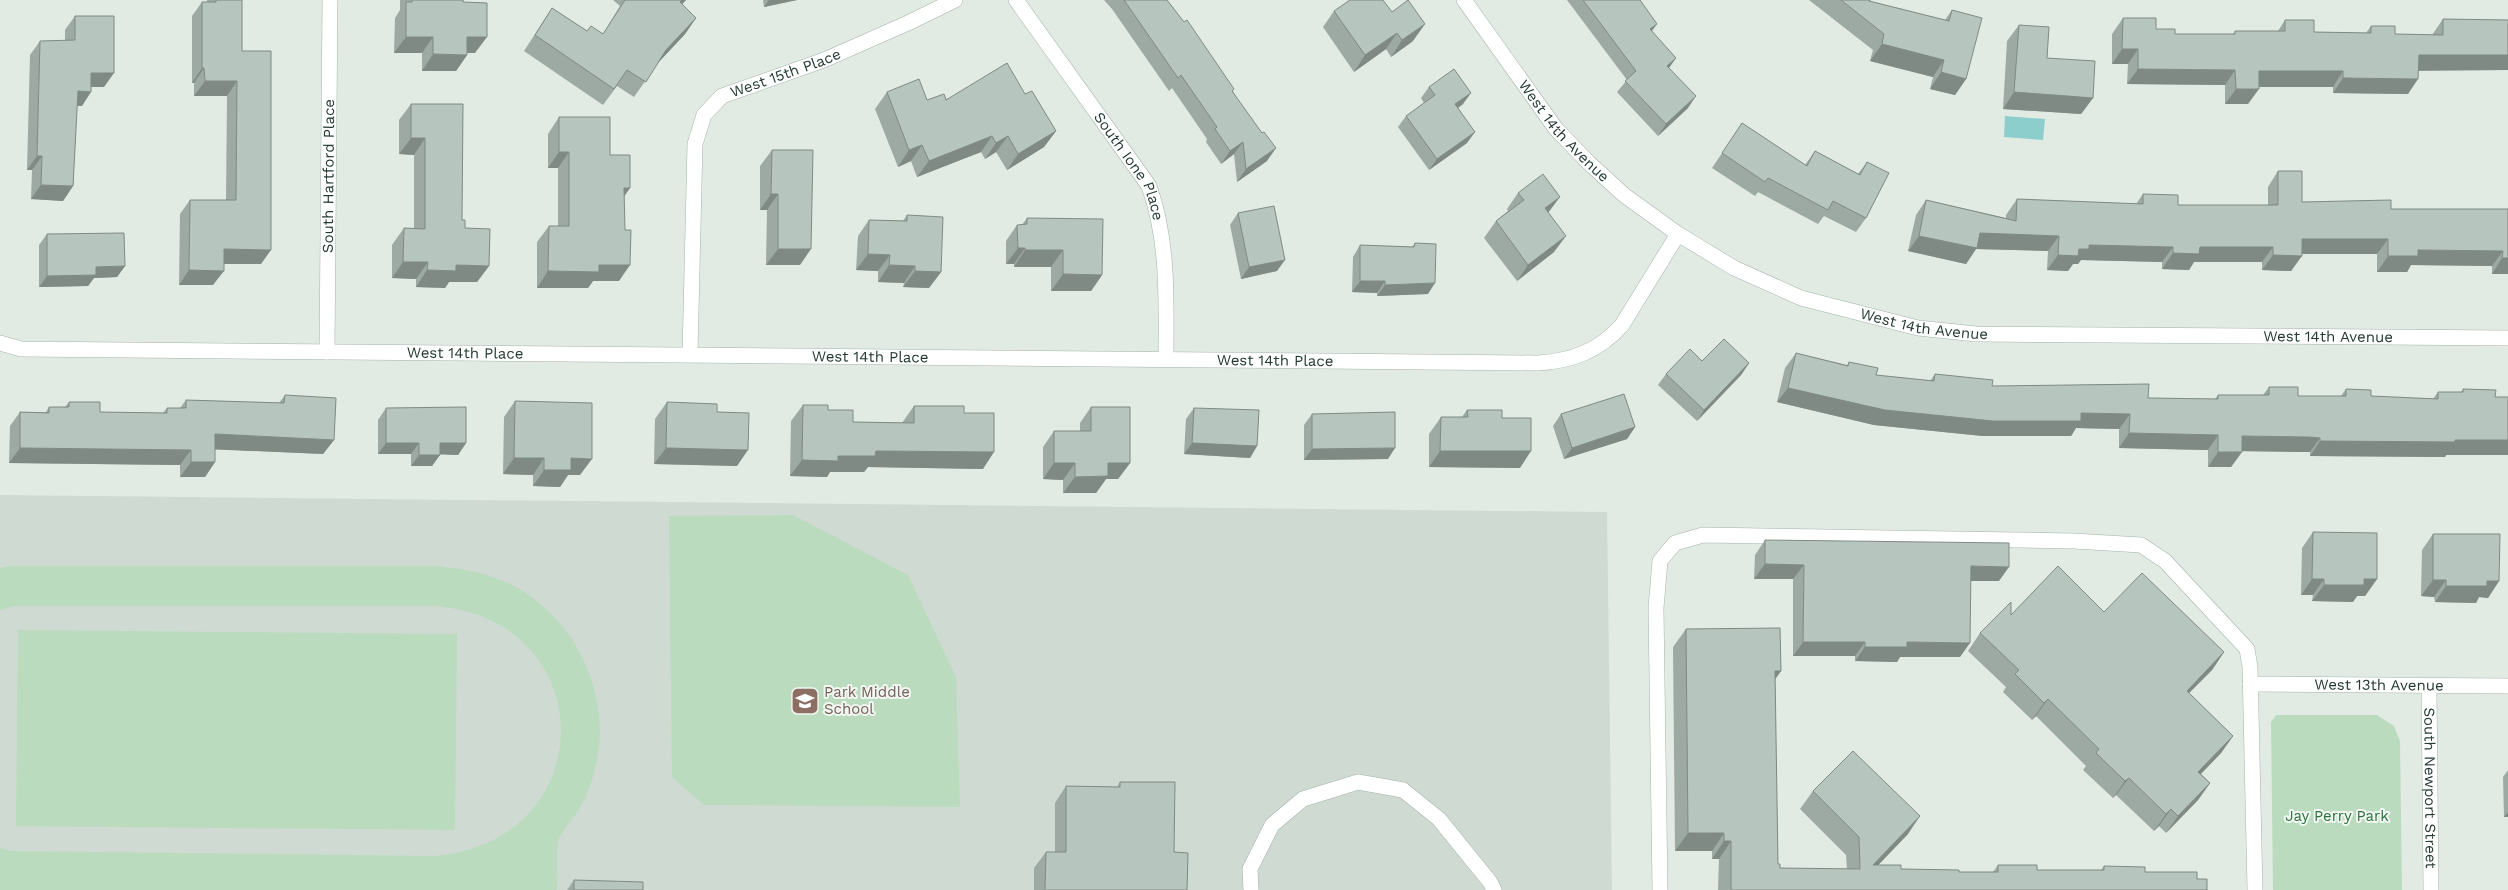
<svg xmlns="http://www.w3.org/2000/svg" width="2508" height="890" font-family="'Work Sans',sans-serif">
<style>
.built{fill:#cfdad3}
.green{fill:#badbbd}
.water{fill:#8bcecc}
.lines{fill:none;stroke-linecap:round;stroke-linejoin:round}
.minor-casing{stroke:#a4b2aa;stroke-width:16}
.minor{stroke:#fff;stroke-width:15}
.wall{fill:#9da9a3}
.shaded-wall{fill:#7f8a84}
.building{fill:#b6c5bd;stroke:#7f8a84}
.labels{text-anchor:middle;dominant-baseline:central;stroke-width:4;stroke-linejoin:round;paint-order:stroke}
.street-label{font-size:15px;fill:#223a2f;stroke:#f1f7f3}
.education-label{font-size:15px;fill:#785e54;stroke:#f1f7f3;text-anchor:start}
.park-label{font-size:15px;fill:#2e6f3c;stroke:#f1f7f3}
</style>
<rect width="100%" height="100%" fill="#e1ebe4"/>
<polygon class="built" points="0,495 1607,512 1612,890 0,890"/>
<g class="green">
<polygon points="793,515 908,575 956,677 960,807 704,805 672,777 669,516"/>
<path d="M10,566h427c26,3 50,7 73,18 63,31 101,107 87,175 -3,17 -8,32 -16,47 -4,8 -22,29 -23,35 -2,15 0,33 -1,49h-557v-42l11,3 423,5c167,-13 170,-233 4,-250h-424l-14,4v-42z"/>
<polygon points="18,630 457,634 455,830 16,826"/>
<polygon points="2276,715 2377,715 2394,726 2400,741 2402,890 2273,890 2271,722"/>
</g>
<polygon class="water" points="2005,116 2045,119 2043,140 2004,137"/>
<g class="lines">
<defs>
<g id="minor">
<path id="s1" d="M1016,0l133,186c20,56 17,114 17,173"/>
<path id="s2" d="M1464,0l92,129 33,34 35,32 54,39 56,34 67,30 117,30 58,6 532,4"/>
<path id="s3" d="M0,343l21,6 1517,14c34,-2 61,-12 84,-38l56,-91"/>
<path id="s4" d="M327,352l3,-352"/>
<path id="s5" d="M690,354l5,-210 9,-29 18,-19 102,-36 84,-37 47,-23"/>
<path id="s6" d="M2250,684l258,2"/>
<path id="s7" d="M2429,686l2,204"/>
<polyline points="1251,890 1250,869 1272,825 1303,799 1358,782 1403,790 1439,819 1490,882 1494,890"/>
<polyline points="1660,890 1656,608 1660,561 1675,543 1703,535 2074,541 2141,545 2165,561 2247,649 2250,667 2255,890"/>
</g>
</defs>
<use href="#minor" class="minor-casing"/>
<use href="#minor" class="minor"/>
</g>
<g class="wall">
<polygon points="207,0 242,0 242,51 261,264 224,264 213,285 179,285 180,214 190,200 226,200 227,96 194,96 194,83 192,83 192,16 202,2 207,2"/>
<polygon points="400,0 463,0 475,53 467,53 467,55 456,71 422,71 422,53 394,53 395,18 400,10"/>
<polygon points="613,0 686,0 682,4 696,18 685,34 658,63 634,97 617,86 603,105 524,51 552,8 587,31 603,34 620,6"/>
<polygon points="763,0 797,0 764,7"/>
<polygon points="1104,0 1167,0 1233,91 1267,161 1237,182 1234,154 1221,164 1206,142 1207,139 1172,88 1169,91 1112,9"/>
<polygon points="1567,0 1640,0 1652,32 1676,58 1669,68 1688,108 1658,136 1617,92 1627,80"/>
<polygon points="1809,0 1871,0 1870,1 1945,20 1952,10 1966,79 1955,95 1930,89 1933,77 1870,61 1873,50"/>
<polygon points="1334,11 1392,12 1413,41 1391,57 1386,49 1354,72 1323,27"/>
<polygon points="75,16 104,87 91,87 82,106 77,106 73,186 63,201 31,199 32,170 27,170 30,55 40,41 65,41 65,30"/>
<polygon points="2123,18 2156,29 2175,34 2233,34 2235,31 2278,31 2285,20 2314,32 2366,33 2371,26 2395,34 2432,35 2443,19 2508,20 2418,71 2408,94 2333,93 2333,87 2259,87 2248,104 2225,104 2225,85 2127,84 2128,64 2112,64 2112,34"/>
<polygon points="2019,25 2047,58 2093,98 2081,114 2003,109 2007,41"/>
<polygon points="1429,87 1463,104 1458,108 1467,143 1429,170 1398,127 1406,116 1424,103 1421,98"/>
<polygon points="887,92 927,100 1025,94 1056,131 1044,147 1007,170 996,152 985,159 981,152 917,177 911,161 898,167 875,109"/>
<polygon points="411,104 462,220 465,228 489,266 477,282 449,282 445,288 416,287 416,279 392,278 392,245 404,228 414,228 414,155 399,154 399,120"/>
<polygon points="559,117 610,155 624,196 619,281 593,281 588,288 537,288 537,242 549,226 558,226 558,168 548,168 548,134"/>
<polygon points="1742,123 1805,165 1815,151 1858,174 1867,162 1866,218 1856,232 1824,216 1818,224 1758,192 1755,196 1712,168"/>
<polygon points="772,150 800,265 766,265 767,210 760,210 760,166"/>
<polygon points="2278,171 2302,202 2391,209 2508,209 2508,274 2492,274 2492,266 2411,265 2407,272 2377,272 2377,254 2302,254 2291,271 2262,270 2262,262 2194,262 2189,270 2162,269 2162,262 2081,260 2078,264 2073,264 2068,271 2047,270 2048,251 1976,249 1966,264 1908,251 1916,215 1926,200 2006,218 2006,215 2017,199 2136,204 2143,194 2178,205 2268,205 2268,187"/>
<polygon points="1518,193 1548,213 1554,252 1517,281 1484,238 1496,221 1508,211 1507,209"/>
<polygon points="1238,213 1277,271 1241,279 1230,225"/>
<polygon points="907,215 941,272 929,288 903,287 904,283 878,282 878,271 856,270 858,236 869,220 903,221"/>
<polygon points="1027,218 1102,275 1091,291 1051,291 1051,267 1014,267 1014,264 1006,264 1006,241 1017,225 1022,225"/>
<polygon points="47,234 125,266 117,277 94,278 88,286 39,287 39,245"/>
<polygon points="1415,243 1428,294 1377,296 1377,293 1352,292 1353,257 1360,245 1412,247"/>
<polygon points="1796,353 1847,365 1849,362 1876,375 1930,381 1935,374 1992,386 2148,398 2215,399 2218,395 2263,395 2269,387 2298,396 2341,396 2346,389 2371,396 2433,399 2438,392 2461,392 2463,389 2496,390 2445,457 2310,456 2310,452 2299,452 2242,451 2231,467 2208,467 2208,450 2119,448 2119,429 2076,428 2071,436 1983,436 1874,425 1777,402 1785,368"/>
<polygon points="1702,361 1749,363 1741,375 1697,421 1658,385 1666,374"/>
<polygon points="285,395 334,440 323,454 215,449 215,462 205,477 180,477 180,465 9,463 10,426 20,412 46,412 49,407 65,407 69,402 100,412 163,413 167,408 180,408 186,400 279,403"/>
<polygon points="515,401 580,475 568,475 560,487 533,486 533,475 503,474 504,417"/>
<polygon points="667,402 717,412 737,466 654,464 655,419"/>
<polygon points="803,405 828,410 853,422 902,423 914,406 964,413 983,469 868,467 864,472 830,472 827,477 790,476 791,421"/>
<polygon points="1091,407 1130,463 1118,479 1106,479 1096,493 1063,493 1063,480 1043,479 1043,447 1054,431 1080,431 1080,423"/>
<polygon points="386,408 466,443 458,455 440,454 432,466 411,466 411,454 378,454 378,420"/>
<polygon points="1194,408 1257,446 1250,458 1184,454 1186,419"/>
<polygon points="1467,410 1502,418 1520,468 1429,467 1429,434 1441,417 1462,417"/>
<polygon points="1312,414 1388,459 1304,460 1304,425"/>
<polygon points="1561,414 1635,427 1627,439 1564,459 1553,426"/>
<polygon points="2313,532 2377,579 2365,596 2357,596 2353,602 2312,601 2313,595 2301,595 2302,548"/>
<polygon points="2433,534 2499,581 2488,598 2479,597 2476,603 2435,602 2434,597 2421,596 2422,550"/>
<polygon points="1765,540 1999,581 1971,581 1960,657 1900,657 1897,662 1855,661 1855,656 1793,656 1793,579 1754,579 1755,555"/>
<polygon points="2104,612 2224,652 2212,670 2189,693 2233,736 2221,753 2201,774 2210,783 2198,800 2166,833 2159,826 2154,831 2116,795 2113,798 2083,770 2086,766 2036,716 2032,720 2003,692 2006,687 1968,651 1980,633 2011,615"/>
<polygon points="1686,629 1781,671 1775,679 1778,864 1780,868 1847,869 1846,855 1800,809 1813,791 1908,834 1878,865 1901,869 1959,872 1993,872 1998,865 2037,870 2101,870 2104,866 2197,879 2207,890 1718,890 1719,859 1712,859 1712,851 1675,851 1673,647"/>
<polygon points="2508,770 2508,817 2504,817 2503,777"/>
<polygon points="1120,782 1174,852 1187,890 1034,890 1034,868 1046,852 1055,852 1055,803 1066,786 1117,787"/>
<polygon points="574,880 643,890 567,890"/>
</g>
<g class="shaded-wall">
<polygon points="682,0 686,0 669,18"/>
<polygon points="769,0 797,0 764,7"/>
<polygon points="696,18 685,34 655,66 666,50"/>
<polygon points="1425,24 1413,41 1391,57 1402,40"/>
<polygon points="1657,24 1649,35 1650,29"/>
<polygon points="1397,33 1386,49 1354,72 1365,55"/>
<polygon points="406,37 433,37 422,53 394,53"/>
<polygon points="467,37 487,37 475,53 456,53"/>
<polygon points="1882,44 1944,60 1933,77 1870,61"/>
<polygon points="2122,49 2138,49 2128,64 2112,64"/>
<polygon points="433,54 467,55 456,71 422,71"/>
<polygon points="2419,55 2508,55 2508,70 2408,71"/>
<polygon points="1676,58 1668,69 1667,66"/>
<polygon points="202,68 204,68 194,83 192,83"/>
<polygon points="2138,69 2235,70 2225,85 2127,84"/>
<polygon points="2259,71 2343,71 2333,87 2248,87"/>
<polygon points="1941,72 1966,79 1955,95 1930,89"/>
<polygon points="91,73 114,73 104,87 82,87"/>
<polygon points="2343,78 2418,79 2408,94 2333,93"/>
<polygon points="205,81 237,81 227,96 194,96"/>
<polygon points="2236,89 2259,89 2248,104 2225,104"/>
<polygon points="78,91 91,92 82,106 68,106"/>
<polygon points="2014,92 2093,98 2081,114 2003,109"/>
<polygon points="1471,93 1463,104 1448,115 1455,104"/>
<polygon points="1696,96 1688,108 1658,136 1666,124"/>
<polygon points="1056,131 1044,147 1007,170 1018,154"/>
<polygon points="1475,132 1467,143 1429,170 1437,159"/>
<polygon points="992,136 981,152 917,177 929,161"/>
<polygon points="1008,136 996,152 985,159 996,143"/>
<polygon points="411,138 425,138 414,155 399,154"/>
<polygon points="1243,142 1234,154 1221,164 1230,151"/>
<polygon points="922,145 911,161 898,167 909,150"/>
<polygon points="1276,148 1267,161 1237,182 1246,169"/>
<polygon points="559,152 569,152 558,168 548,168"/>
<polygon points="37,156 42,156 32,170 27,170"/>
<polygon points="41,185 73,186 63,201 31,199"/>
<polygon points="624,188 630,188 619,204"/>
<polygon points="771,194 778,194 767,210 760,210"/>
<polygon points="1560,197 1548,213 1545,208"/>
<polygon points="1980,233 2059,236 2048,251 1976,249 1966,264 1908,251 1919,236"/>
<polygon points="1566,236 1554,252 1517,281 1528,265"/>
<polygon points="2302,239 2388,239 2377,254 2291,254"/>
<polygon points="2089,245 2173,247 2162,262 2081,260 2078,264 2073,264 2068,271 2047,270 2058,255"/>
<polygon points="2200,247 2273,247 2262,262 2194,262 2189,270 2162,269 2173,253"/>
<polygon points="1018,248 1025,248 1014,264 1006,264"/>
<polygon points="224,249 271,250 261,264 214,264"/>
<polygon points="778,249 811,249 800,265 766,265"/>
<polygon points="1025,250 1063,250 1051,267 1014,267"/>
<polygon points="2418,250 2503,251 2492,266 2411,265 2407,272 2377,272 2388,256"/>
<polygon points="868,254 890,255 878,271 856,270"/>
<polygon points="2273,255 2302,256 2291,271 2262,270"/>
<polygon points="2502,258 2508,258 2508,274 2492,274"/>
<polygon points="1285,260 1277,271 1241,279 1249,267"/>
<polygon points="403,262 428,262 416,279 392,278"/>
<polygon points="456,265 489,266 477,282 449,282 445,288 416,287 427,270"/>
<polygon points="599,265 630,265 619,281 593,281 588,288 537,288 548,271"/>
<polygon points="889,265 915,266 904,283 878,282"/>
<polygon points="125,266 117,277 94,278 88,286 39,287 47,276 96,267"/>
<polygon points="189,270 224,271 213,285 179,285"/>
<polygon points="915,271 941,272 929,288 903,287"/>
<polygon points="1063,274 1102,275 1091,291 1051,291"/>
<polygon points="1360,281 1385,281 1377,293 1352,292"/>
<polygon points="1435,283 1428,294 1377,296 1385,285"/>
<polygon points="1749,363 1741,375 1697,421 1704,410"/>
<polygon points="1788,388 2081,413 2130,414 2119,429 2076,428 2071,436 1983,436 1874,425 1777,402"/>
<polygon points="1635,427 1627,439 1564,459 1572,448"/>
<polygon points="2129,433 2218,435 2208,450 2119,448"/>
<polygon points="215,434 334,440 323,454 205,449"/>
<polygon points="2242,436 2309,437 2320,438 2310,452 2299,452 2231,451"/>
<polygon points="2455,440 2508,440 2508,455 2446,455 2445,457 2310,456 2320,441"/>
<polygon points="386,443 419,443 411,454 378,454"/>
<polygon points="440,443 466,443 458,455 432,454"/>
<polygon points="1192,443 1257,446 1250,458 1184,454"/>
<polygon points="20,448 191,450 180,465 9,463"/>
<polygon points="666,448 748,450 737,466 654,464"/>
<polygon points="1395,448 1388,459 1304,460 1312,449"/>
<polygon points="876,451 994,452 983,469 868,467 864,472 830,472 827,477 790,476 802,460"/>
<polygon points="1440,451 1531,451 1520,468 1429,467"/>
<polygon points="2218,452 2242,452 2231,467 2208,467"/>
<polygon points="419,455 440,455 432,466 411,466"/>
<polygon points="514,458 544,458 533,475 503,474"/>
<polygon points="571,458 592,459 580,475 568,475 560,487 533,486 544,470"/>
<polygon points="191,462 215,462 205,477 180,477"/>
<polygon points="1054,463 1075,463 1063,480 1043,479"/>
<polygon points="1108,463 1130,463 1118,479 1106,479 1096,493 1063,493 1075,477"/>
<polygon points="1765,564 1804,565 1793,579 1754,579"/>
<polygon points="1971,566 2009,567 1999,581 1961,581"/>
<polygon points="2312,579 2324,579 2313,595 2301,595"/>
<polygon points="2364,579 2377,579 2365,596 2357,596 2353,602 2312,601 2324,585"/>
<polygon points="2433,580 2446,580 2434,597 2421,596"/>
<polygon points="2487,581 2499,581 2488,598 2479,597 2476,603 2435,602 2446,586"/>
<polygon points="1803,642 1865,642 1855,656 1793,656"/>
<polygon points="1907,642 1970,643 1960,657 1900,657 1897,662 1855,661 1865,647"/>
<polygon points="2224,652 2212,670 2174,708 2187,691"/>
<polygon points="1775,671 1781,671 1768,689"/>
<polygon points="2048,699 2036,716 2032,720 2044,703"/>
<polygon points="2233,736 2221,753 2186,789 2198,772"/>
<polygon points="2129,778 2116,795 2113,798 2125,781"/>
<polygon points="2210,783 2198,800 2166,833 2178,816"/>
<polygon points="2171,809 2159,826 2154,831 2166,814"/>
<polygon points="2508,812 2508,817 2504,817"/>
<polygon points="1920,816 1908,834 1861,883 1873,865"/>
<polygon points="1688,833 1724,833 1712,851 1675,851"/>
<polygon points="1724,841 1731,841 1719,859 1712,859"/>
</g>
<g class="building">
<polygon points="216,0 242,0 242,51 271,51 271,250 224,249 224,271 189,270 190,200 236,200 237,81 205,81 204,68 202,68 202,2 216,2"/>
<polygon points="412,0 463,0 463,2 487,3 487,37 467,37 467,55 433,54 433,37 406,37 406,2 412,2"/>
<polygon points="625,0 682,0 680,2 696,18 666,50 646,82 627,70 614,89 535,35 552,8 587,31 591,26 603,34"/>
<polygon points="1124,0 1167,0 1184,22 1187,20 1234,89 1232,91 1262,133 1264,132 1276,148 1246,169 1243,142 1230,151 1215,129 1217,127 1181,75 1178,78"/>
<polygon points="1350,0 1383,0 1392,12 1408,0 1425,24 1402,40 1397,33 1365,55 1334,11"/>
<polygon points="1583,0 1640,0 1657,24 1650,29 1676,58 1667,66 1696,96 1666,124 1625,81 1636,71"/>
<polygon points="1841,0 1870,0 1869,1 1949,21 1952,10 1982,18 1966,79 1941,72 1944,60 1882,44 1884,34"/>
<polygon points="75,16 114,16 114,73 91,73 91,92 78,91 73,186 41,185 42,156 37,156 40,41 75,40"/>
<polygon points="2123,18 2156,18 2156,29 2175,29 2175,34 2235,34 2235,31 2285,31 2285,20 2314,20 2314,32 2371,33 2371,26 2395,26 2395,34 2443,35 2443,19 2508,20 2508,55 2419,55 2418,79 2343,78 2343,71 2259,71 2259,89 2236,89 2235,70 2138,69 2138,49 2122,49"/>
<polygon points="2019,25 2049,27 2047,58 2095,61 2093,98 2014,92"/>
<polygon points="1007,63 1025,94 1032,91 1056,131 1018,154 1008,136 996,143 992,136 929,161 922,145 909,150 887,92 919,79 927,100 944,94 946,100"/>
<polygon points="1454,69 1471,93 1455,104 1475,132 1437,159 1406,116 1435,95 1429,87"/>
<polygon points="411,104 463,104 462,220 465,220 465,228 490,229 489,266 456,265 456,271 427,270 428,262 403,262 404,228 425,229 425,138 411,138"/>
<polygon points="559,117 610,117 610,155 630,155 630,188 624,188 625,230 631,230 630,265 599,265 599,272 548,271 549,226 569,226 569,152 559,152"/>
<polygon points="1742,123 1807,166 1815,151 1860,175 1867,162 1889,173 1866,218 1833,201 1828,210 1768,178 1765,182 1722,153"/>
<polygon points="772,150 813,150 811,249 778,249 778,194 771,194"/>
<polygon points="2278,171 2302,171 2302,202 2391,200 2391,209 2508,209 2508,258 2502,258 2503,251 2418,250 2418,256 2388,256 2388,239 2302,239 2302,256 2273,255 2273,247 2200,247 2199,254 2173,253 2173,247 2089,245 2089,249 2079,249 2078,256 2058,255 2059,236 1980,233 1977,248 1919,236 1926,200 2016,221 2017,199 2143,204 2143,194 2178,195 2178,205 2278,205"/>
<polygon points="1543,174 1560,197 1545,208 1566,236 1528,265 1496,221 1524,200 1518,193"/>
<polygon points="1274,206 1285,260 1249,267 1238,213"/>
<polygon points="907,215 943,217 941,272 915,271 915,266 889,265 890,255 868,254 869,220 907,221"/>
<polygon points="1027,218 1103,219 1102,275 1063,274 1063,250 1025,250 1025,248 1018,248 1017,225 1027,224"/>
<polygon points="124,233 125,266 96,267 96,275 47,276 47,234"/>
<polygon points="1415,243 1436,244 1435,283 1385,285 1385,281 1360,281 1360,245 1414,247"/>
<polygon points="1724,339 1749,363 1704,410 1666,374 1690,349 1702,361"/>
<polygon points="1796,353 1848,366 1849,362 1878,368 1876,375 1934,381 1935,374 1993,380 1992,386 2149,384 2148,398 2218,399 2218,395 2269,395 2269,387 2298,387 2298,396 2346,396 2346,389 2371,390 2371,396 2438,399 2438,392 2463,392 2463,389 2496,390 2495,397 2508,397 2508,440 2455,440 2455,442 2320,441 2320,438 2309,437 2242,436 2242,452 2218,452 2218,435 2129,433 2130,414 2081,413 2081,421 1993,421 1885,410 1788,388"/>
<polygon points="1624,394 1635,427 1572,448 1561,414"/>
<polygon points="285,395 336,398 334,440 215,434 215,462 191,462 191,450 20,448 20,412 49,413 49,407 69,407 69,402 100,402 100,412 167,413 167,408 186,408 186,400 284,403"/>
<polygon points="515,401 592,403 592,459 571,458 571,470 544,470 544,458 514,458"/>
<polygon points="667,402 717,404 717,412 749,413 748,450 666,448"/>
<polygon points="803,405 828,405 828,410 853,410 853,422 914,423 914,406 964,406 964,413 994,413 994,452 876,451 875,456 838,456 838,461 802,460"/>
<polygon points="466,407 466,443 440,443 440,455 419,455 419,443 386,443 386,408"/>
<polygon points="1091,407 1130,407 1130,463 1108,463 1108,476 1075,477 1075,463 1054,463 1054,431 1091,431"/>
<polygon points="1194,408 1259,410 1257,446 1192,443"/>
<polygon points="1467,410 1502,410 1502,418 1531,418 1531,451 1440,451 1441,417 1468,417"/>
<polygon points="1395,412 1395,448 1312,449 1312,414"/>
<polygon points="2313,532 2377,533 2377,579 2364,579 2364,585 2324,585 2324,579 2312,579"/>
<polygon points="2433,534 2500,534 2499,581 2487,581 2487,586 2446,586 2446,580 2433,580"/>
<polygon points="1765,540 2009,543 2009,567 1971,566 1970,643 1907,642 1907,647 1865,647 1865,642 1803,642 1804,565 1765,564"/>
<polygon points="2058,566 2104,612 2142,573 2224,652 2187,691 2233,736 2198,772 2210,783 2178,816 2171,809 2166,814 2129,778 2125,781 2096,753 2099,749 2048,699 2044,703 2015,674 2019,670 1980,633 2011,602 2011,615"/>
<polygon points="1780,628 1781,671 1775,671 1778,864 1780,864 1780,868 1860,869 1859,837 1813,791 1853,751 1920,816 1873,865 1901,865 1901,869 1959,870 1959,872 1998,872 1998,865 2037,865 2037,870 2104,870 2104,866 2145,867 2145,872 2197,872 2197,879 2207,879 2207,890 1731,890 1731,841 1724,841 1724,833 1688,833 1686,629"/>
<polygon points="1120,782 1175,782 1174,852 1188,853 1187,890 1045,890 1046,852 1066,852 1066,786 1120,787"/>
<polygon points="574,880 643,882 643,890 574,890"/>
</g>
<defs>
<symbol id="school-square" viewBox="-11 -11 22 22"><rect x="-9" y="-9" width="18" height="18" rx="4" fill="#8d6e63" stroke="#f1f7f3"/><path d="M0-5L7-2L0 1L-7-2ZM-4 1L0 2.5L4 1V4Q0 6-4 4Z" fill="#fff"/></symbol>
</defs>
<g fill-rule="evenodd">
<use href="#school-square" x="789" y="685" width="32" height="32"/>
</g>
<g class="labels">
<g class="street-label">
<text stroke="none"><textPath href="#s5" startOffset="334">West 15th Place</textPath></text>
<text stroke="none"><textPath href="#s2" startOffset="165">West 14th Avenue</textPath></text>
<text stroke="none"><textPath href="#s1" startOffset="202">South Ione Place</textPath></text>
<text stroke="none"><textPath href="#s4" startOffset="176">South Hartford Place</textPath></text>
<text stroke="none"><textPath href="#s2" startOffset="585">West 14th Avenue</textPath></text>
<text stroke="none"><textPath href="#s2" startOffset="990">West 14th Avenue</textPath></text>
<text stroke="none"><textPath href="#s3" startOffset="466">West 14th Place</textPath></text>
<text stroke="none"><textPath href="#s3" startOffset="871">West 14th Place</textPath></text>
<text stroke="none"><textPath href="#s3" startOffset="1276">West 14th Place</textPath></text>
<text stroke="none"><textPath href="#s6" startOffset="129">West 13th Avenue</textPath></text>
<text stroke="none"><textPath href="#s7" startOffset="102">South Newport Street</textPath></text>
</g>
<g class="education-label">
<text x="824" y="692">Park Middle<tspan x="824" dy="17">School</tspan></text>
</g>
<g class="park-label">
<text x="2337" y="816">Jay Perry Park</text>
</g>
</g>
</svg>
